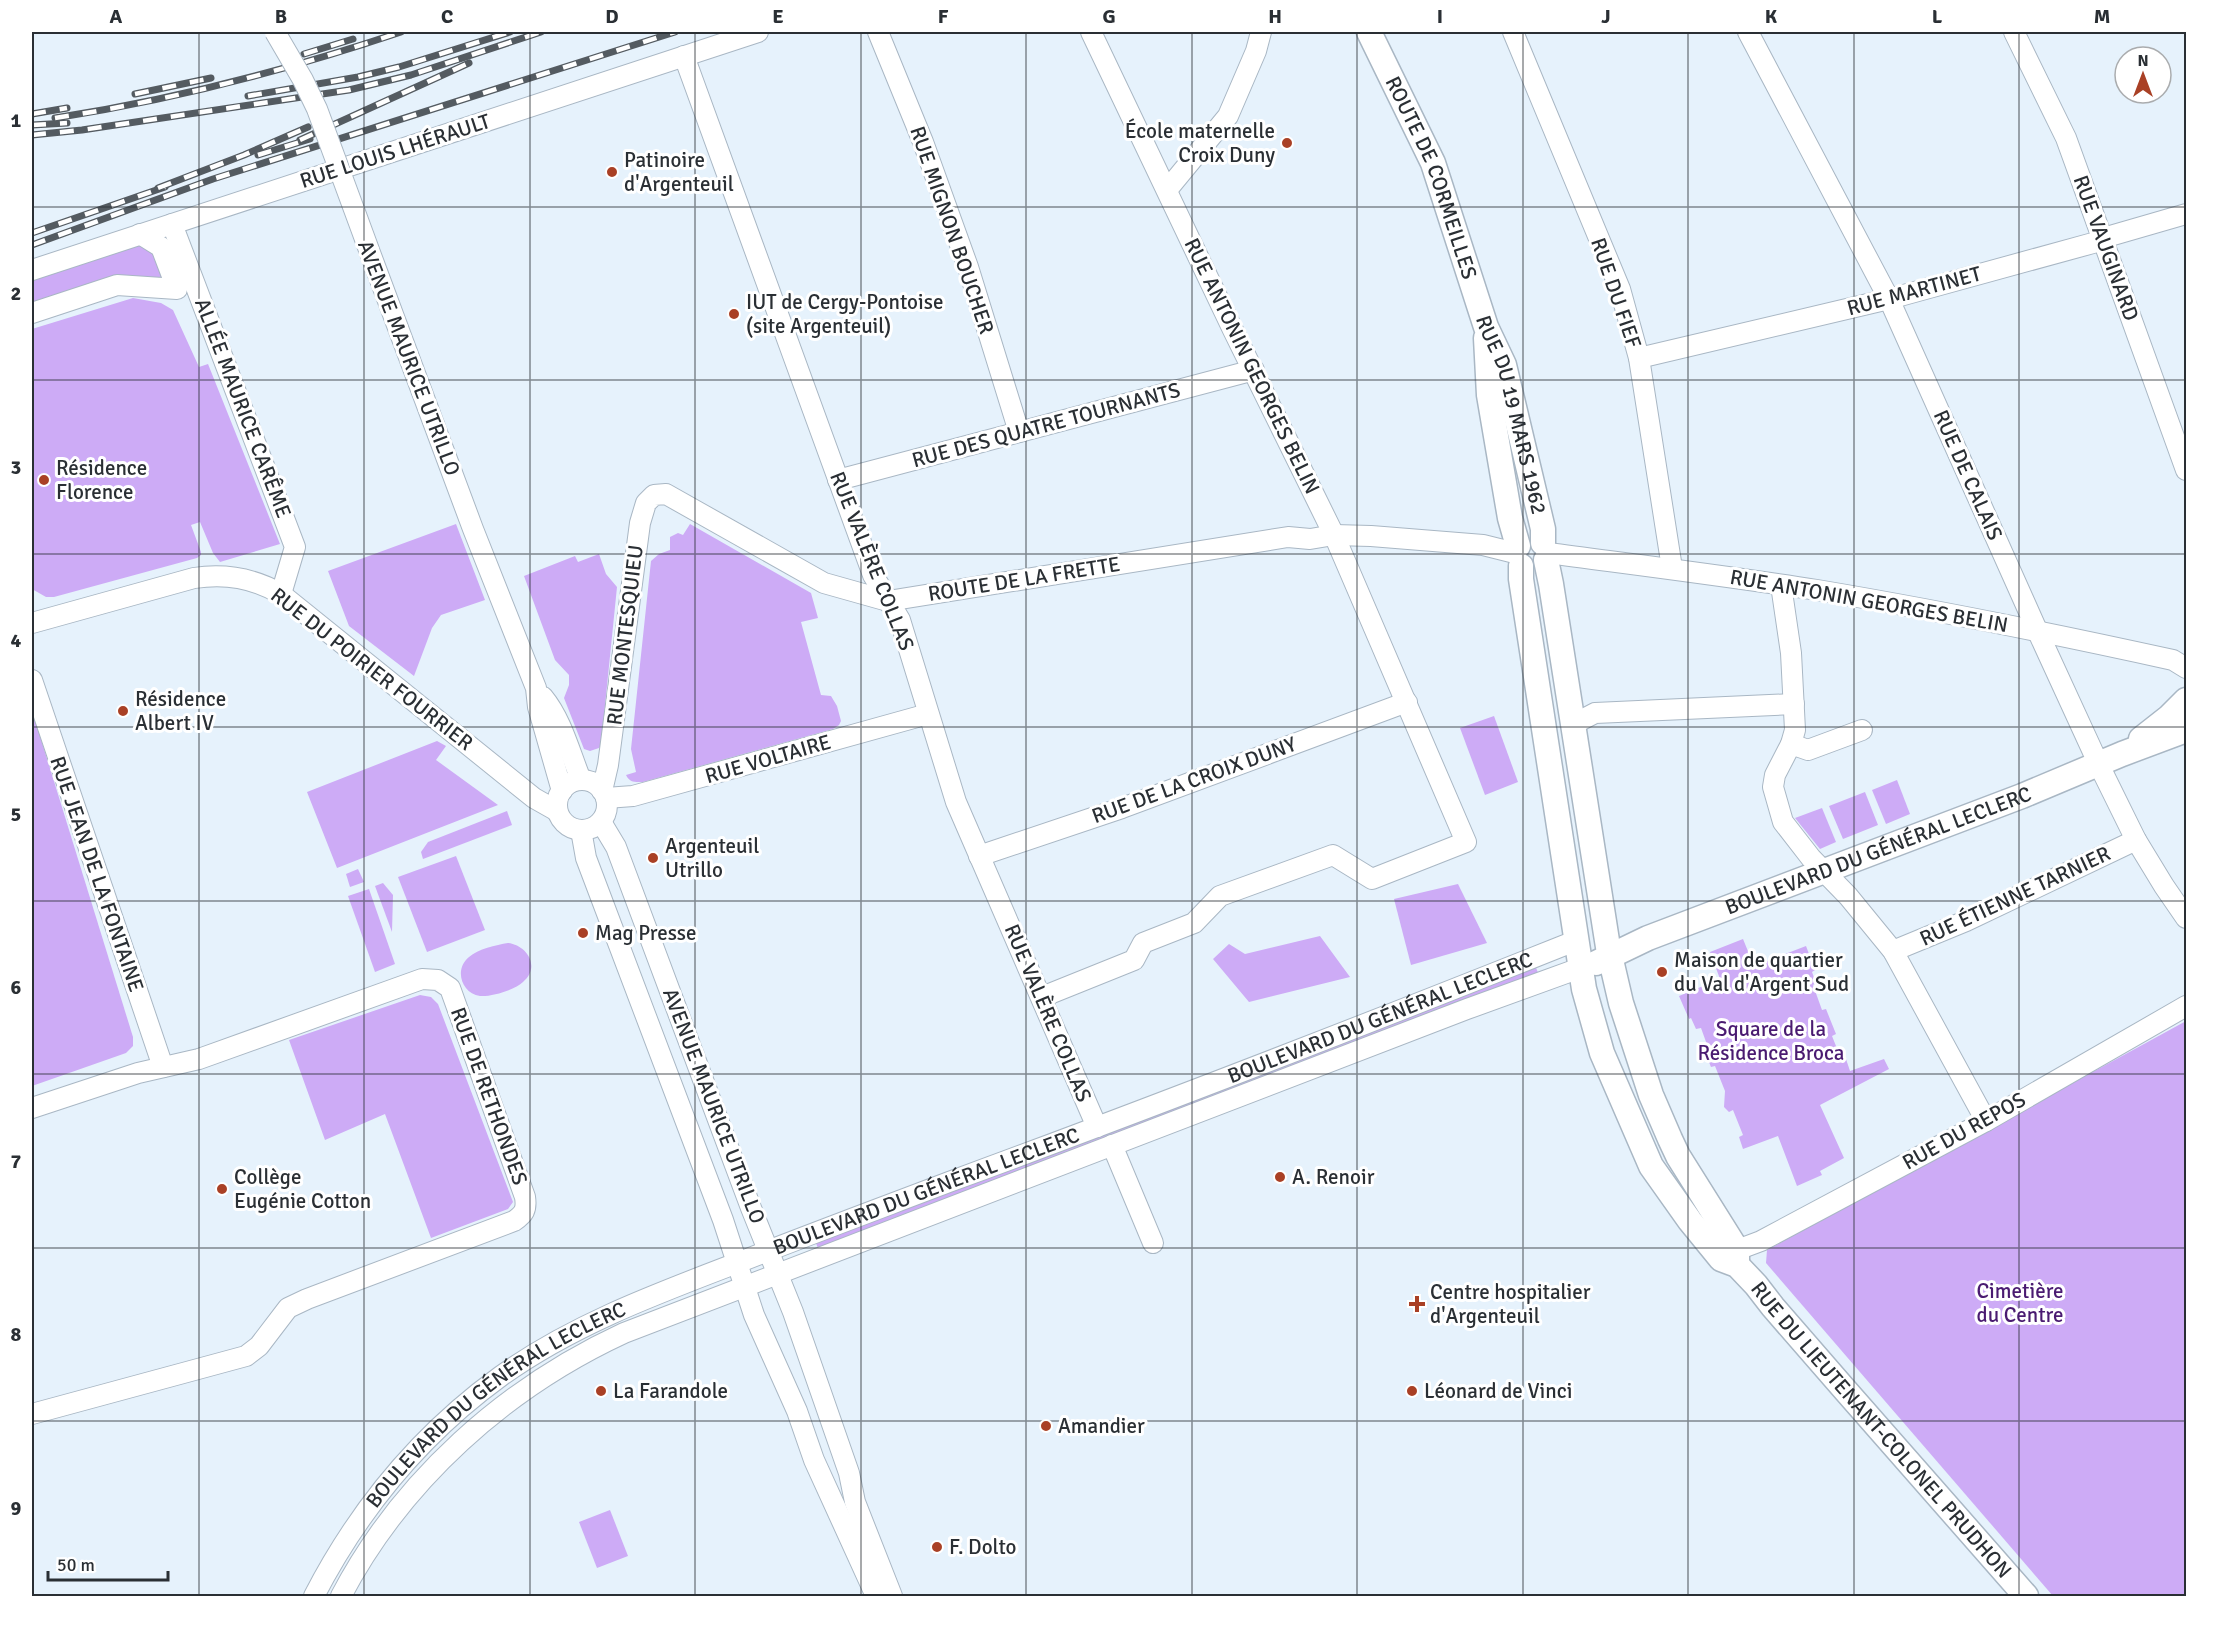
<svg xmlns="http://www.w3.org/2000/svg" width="2218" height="1628" font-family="Signika,sans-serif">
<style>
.green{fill:#cdabf6}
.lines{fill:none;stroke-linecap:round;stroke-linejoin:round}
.minor-casing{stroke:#a9b7c4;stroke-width:22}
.major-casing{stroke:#a9b7c4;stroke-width:27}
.minor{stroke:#fff;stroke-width:20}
.major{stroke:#fff;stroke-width:24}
.rail-casing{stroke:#545b61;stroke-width:7}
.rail{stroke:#fff;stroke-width:4.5;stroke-dasharray:14;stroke-linecap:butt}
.minor-bridge-casing{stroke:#a9b7c4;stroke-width:22;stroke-linecap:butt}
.minor-bridge{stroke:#fff;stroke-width:20}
.grid{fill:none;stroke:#2a2f34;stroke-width:1.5;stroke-opacity:0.55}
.poi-dot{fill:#a94025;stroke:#fff;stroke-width:2}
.labels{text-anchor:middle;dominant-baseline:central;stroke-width:6;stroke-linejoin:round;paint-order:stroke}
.poi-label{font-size:21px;fill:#2a2f34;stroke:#fff;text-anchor:start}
.street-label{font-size:21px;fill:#2a2f34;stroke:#fff}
.park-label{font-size:21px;fill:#4a1b71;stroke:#fff}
.neatline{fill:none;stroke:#2a2f34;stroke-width:2}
.grid-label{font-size:20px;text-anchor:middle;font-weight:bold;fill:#2a2f34}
</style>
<rect width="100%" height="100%" fill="#e6f2fc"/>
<g class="green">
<polygon points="149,241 163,278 160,282 32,309 32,277"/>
<polygon points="133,298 161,303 173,310 199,367 208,364 280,544 220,562 213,553 200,522 191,525 201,552 201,555 197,558 54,597 46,597 32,589 32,329"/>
<polygon points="456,524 485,600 441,615 432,628 414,676 349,626 328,571"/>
<path d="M690,524l121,69 7,25 -17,4 20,73 10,1 6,10 4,15 -2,4 -6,4 -190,53c-8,0 -13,1 -17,-7l10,-3 -5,-23 20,-188 8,-7 11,-4v-13l8,-4 5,2z"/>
<polygon points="599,554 606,574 617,587 601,745 599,748 590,751 584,749 564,698 569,685 569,675 555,660 524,576 575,556 578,562"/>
<polygon points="32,710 133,1037 133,1046 126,1053 32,1086"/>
<polygon points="1494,716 1518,782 1485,795 1460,728"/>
<polygon points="437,741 446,746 436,760 498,805 337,868 307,792"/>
<polygon points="1897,780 1910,814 1886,824 1872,790"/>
<polygon points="1865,792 1878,825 1843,839 1829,806"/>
<polygon points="1822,808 1836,842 1820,849 1795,818"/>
<polygon points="507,811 512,825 423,859 421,852 428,842"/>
<polygon points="456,856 485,930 427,952 398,877"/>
<polygon points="358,869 364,882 350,887 346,874"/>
<polygon points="383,883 393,895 392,932 375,886"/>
<polygon points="1458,884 1487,943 1411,965 1394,899"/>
<polygon points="369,889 395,964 375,972 348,896"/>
<polygon points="1320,936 1350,977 1249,1002 1213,959 1229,944 1245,954"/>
<polygon points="1743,939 1754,966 1806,946 1815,970 1812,972 1816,983 1813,985 1822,1010 1826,1009 1836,1034 1832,1036 1842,1061 1846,1059 1850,1071 1884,1059 1889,1069 1820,1105 1844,1158 1820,1171 1822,1175 1797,1186 1778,1136 1743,1149 1739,1137 1743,1135 1733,1110 1729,1112 1724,1107 1725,1091 1715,1066 1711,1067 1706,1055 1710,1053 1701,1028 1696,1029 1691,1018 1689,1019 1679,996 1720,979 1710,952"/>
<path d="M508,943c19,2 33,24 15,39 -8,8 -32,15 -43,14 -19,-3 -26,-27 -11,-39 9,-8 27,-12 39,-14z"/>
<polygon points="1534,963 1539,975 820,1253 815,1241"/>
<polygon points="420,995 431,997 438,1004 513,1202 508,1209 431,1238 385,1114 325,1140 289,1040"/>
<polygon points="2186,1021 2186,1596 2053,1596 1766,1263 1767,1250"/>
<polygon points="610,1510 628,1556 597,1568 579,1522"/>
</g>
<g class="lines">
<defs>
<g id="minor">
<polyline points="878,32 923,142 968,267 1019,432"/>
<polyline points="1513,32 1620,289 1639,358 1672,568"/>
<polyline points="1748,32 1889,299 2037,630 2099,765 2136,840 2164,886 2186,918"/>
<polyline points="2014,32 2066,138 2186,470"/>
<polyline points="684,56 873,575 900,620 956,802 1097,1127"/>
<polyline points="1167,190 1228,116 1256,51 1261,32"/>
<polyline points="172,224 295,547 281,594"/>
<polyline points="369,250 473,529 536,688 538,707 562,791"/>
<polyline points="32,270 758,32"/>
<polyline points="32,313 117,285 177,289 161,247 140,234"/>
<polyline points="1639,358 1889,299 2093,243 2103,238 2186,214"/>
<polyline points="838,480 1254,370"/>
<path d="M1548,553c90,12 179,23 269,37 119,20 238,44 356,70l13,8"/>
<polyline points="1781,585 1791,653 1795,730 1791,744 1775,775 1773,787 1783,822 1811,858 1848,896 1893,951 1986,1121"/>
<path d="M32,623l162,-45c32,-5 59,0 87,16l253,204 23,13"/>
<polyline points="32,680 163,1067"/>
<path d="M543,697c19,23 27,56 38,83"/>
<polyline points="1572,725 1595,713 1794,704"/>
<polyline points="1791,744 1808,750 1862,730"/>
<circle cx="582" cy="805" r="25"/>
<polyline points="602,791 608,765 640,523 646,503 654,495 666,494 824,583 888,601 1288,537 1310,539 1334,535 1371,536 1483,545 1515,553"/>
<polyline points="606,798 633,796 928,714"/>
<polyline points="601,822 616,847 751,1208 793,1312 849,1473 855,1502 892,1596"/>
<polyline points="581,830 586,858 723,1220 754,1315 797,1411 814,1460 876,1596"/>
<polyline points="979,856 1122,808 1407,702"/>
<polyline points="1893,951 1966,921 2136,840"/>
<polyline points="1042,997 1134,960 1143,943 1194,923 1220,896 1333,855 1372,879 1466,842 1334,535 1233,330 1091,32"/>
<path d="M32,1108l106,-35 61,-14 223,-80 16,1 12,8 75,209c2,13 -1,17 -11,24l-207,78 -19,9 -29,38 -13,10 -214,58"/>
<polyline points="1112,1145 1153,1243"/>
<polyline points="1737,1250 1761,1241 1986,1121 2186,1006"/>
<path id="s1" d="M314,1596c45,-87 107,-162 187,-220 71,-51 155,-82 236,-113 71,-28 141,-54 212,-81 210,-77 418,-158 626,-241"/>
<path d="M341,1596c61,-116 164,-208 283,-263l843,-324 113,-41"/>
</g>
<g id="major">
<path id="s2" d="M1369,32l64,131 53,164 18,38 39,164v14"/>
<polyline points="1486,338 1489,395 1510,518 1518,546"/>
<polyline points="1546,560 1551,584 1608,947 1621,1003 1651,1095 1670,1139 1678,1156 1737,1250 1737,1265"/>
<path id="s3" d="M1521,566v13l63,410 18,64 49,113 39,55 31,38 16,6 19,20 17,22 73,84 180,205"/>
<polyline points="2141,739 2169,717 2186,700"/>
<path id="s4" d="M1596,963l52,-25 374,-142 100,-42 64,-24"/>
</g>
</defs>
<use href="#minor" class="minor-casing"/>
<use href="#major" class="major-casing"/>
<use href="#minor" class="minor"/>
<use href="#major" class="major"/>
<defs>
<g id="rail">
<polyline points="304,54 353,39"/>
<polyline points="135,94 211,78"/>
<polyline points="248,96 358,77 399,67 510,32"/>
<polyline points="32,114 67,108"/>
<path d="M55,118c118,-18 233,-48 346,-86"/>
<polyline points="32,125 67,123"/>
<polyline points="32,135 82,130 349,90 411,75 541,32"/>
<polyline points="300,140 469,63"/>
<polyline points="258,155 310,139"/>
<polyline points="158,188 244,155 308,127"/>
<polyline points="32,233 165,187"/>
<polyline points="32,245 213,179 675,32"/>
</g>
</defs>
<use href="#rail" class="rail-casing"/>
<use href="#rail" class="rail"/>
<defs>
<polyline id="minor-bridge" points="275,32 303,80 317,109 369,250"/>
</defs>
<use href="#minor-bridge" class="minor-bridge-casing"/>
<use href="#minor-bridge" class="minor-bridge"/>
</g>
<path class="grid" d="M199,32v1564M364,32v1564M530,32v1564M695,32v1564M861,32v1564M1026,32v1564M1192,32v1564M1357,32v1564M1523,32v1564M1688,32v1564M1854,32v1564M2019,32v1564M32,207h2154M32,380h2154M32,554h2154M32,727h2154M32,901h2154M32,1074h2154M32,1248h2154M32,1421h2154"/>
<g class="poi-dot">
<circle cx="1287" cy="143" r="6"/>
<circle cx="612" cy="172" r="6"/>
<circle cx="734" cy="314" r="6"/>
<circle cx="44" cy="480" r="6"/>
<circle cx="123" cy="711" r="6"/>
<circle cx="653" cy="858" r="6"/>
<circle cx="583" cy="933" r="6"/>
<circle cx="1662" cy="972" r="6"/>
<circle cx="1280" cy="1177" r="6"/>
<circle cx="222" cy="1189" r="6"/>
<path d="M1414 1295h6v6h6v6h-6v6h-6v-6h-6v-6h6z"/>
<circle cx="601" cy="1391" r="6"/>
<circle cx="1412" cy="1391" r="6"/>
<circle cx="1046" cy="1426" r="6"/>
<circle cx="937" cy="1547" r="6"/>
</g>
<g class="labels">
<g class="poi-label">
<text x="1275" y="131" text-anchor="end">École maternelle<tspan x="1275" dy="24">Croix Duny</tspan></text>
<text x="624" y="160">Patinoire<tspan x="624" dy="24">d'Argenteuil</tspan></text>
<text x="746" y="302">IUT de Cergy-Pontoise<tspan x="746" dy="24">(site Argenteuil)</tspan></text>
<text x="56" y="468">Résidence<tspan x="56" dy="24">Florence</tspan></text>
<text x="135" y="699">Résidence<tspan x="135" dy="24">Albert IV</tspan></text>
<text x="665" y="846">Argenteuil<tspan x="665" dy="24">Utrillo</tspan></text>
<text x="595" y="933">Mag Presse</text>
<text x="1674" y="960">Maison de quartier<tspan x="1674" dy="24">du Val d'Argent Sud</tspan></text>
<text x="234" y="1177">Collège<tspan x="234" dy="24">Eugénie Cotton</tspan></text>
<text x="1292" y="1177">A. Renoir</text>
<text x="1430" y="1292">Centre hospitalier<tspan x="1430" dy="24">d'Argenteuil</tspan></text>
<text x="613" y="1391">La Farandole</text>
<text x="1424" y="1391">Léonard de Vinci</text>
<text x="1058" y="1426">Amandier</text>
<text x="949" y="1547">F. Dolto</text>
</g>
<g class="street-label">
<text transform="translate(395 151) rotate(-18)">RUE LOUIS LHÉRAULT</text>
<text stroke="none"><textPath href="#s2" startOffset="159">ROUTE DE CORMEILLES</textPath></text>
<text transform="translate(952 230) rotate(71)">RUE MIGNON BOUCHER</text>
<text transform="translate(2106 248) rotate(70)">RUE VAUGINARD</text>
<text transform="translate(1914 291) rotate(-15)">RUE MARTINET</text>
<text transform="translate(1616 293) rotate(71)">RUE DU FIEF</text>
<text transform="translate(409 358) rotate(69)">AVENUE MAURICE UTRILLO</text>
<text transform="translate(1252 366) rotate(64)">RUE ANTONIN GEORGES BELIN</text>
<text transform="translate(243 408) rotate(69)">ALLÉE MAURICE CARÊME</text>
<text transform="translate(1046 425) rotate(-15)">RUE DES QUATRE TOURNANTS</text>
<text stroke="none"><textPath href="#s2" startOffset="410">RUE DU 19 MARS 1962</textPath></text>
<text transform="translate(1968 475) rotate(66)">RUE DE CALAIS</text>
<text transform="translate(872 561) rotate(68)">RUE VALÈRE COLLAS</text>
<text transform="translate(1024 579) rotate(-9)">ROUTE DE LA FRETTE</text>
<text transform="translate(1869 601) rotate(10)">RUE ANTONIN GEORGES BELIN</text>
<text transform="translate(625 635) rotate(-83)">RUE MONTESQUIEU</text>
<text transform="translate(372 669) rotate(38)">RUE DU POIRIER FOURRIER</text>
<text transform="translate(768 759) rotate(-16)">RUE VOLTAIRE</text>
<text transform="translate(1194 780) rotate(-20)">RUE DE LA CROIX DUNY</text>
<text stroke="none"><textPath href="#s4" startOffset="304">BOULEVARD DU GÉNÉRAL LECLERC</textPath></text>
<text transform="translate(97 874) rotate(71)">RUE JEAN DE LA FONTAINE</text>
<text transform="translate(2015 896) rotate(-25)">RUE ÉTIENNE TARNIER</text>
<text transform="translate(1048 1013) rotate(67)">RUE VALÈRE COLLAS</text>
<text stroke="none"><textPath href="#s1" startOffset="1242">BOULEVARD DU GÉNÉRAL LECLERC</textPath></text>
<text transform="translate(489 1096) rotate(70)">RUE DE RETHONDES</text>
<text transform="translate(714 1106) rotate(69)">AVENUE MAURICE UTRILLO</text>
<text transform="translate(1964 1131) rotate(-29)">RUE DU REPOS</text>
<text stroke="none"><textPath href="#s1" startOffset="756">BOULEVARD DU GÉNÉRAL LECLERC</textPath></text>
<text stroke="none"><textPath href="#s1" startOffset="270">BOULEVARD DU GÉNÉRAL LECLERC</textPath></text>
<text stroke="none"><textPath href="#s3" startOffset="970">RUE DU LIEUTENANT-COLONEL PRUDHON</textPath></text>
</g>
<g class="park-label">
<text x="1771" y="1029">Square de la<tspan x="1771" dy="24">Résidence Broca</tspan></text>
<text x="2020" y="1291">Cimetière<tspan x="2020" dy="24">du Centre</tspan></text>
</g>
</g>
<rect width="2218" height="1628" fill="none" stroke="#ffffff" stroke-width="66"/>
<g transform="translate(2143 75)"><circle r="28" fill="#ffffff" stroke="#aaacae" stroke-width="1.5"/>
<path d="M0-4.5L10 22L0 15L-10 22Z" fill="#a94025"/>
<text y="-9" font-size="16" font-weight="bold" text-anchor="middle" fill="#2a2f34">N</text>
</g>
<path d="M48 1571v9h120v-9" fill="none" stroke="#2a2f34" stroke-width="3"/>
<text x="57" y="1571" font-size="18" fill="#2a2f34" stroke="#ffffff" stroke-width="4.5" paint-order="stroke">50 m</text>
<rect x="33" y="33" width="2152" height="1562" class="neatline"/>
<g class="grid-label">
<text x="116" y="23">A</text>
<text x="281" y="23">B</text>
<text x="447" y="23">C</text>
<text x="612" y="23">D</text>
<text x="778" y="23">E</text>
<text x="943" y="23">F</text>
<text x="1109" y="23">G</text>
<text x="1275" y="23">H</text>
<text x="1440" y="23">I</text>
<text x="1606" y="23">J</text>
<text x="1771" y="23">K</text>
<text x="1937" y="23">L</text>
<text x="2102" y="23">M</text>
<text x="16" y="127">1</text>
<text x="16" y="300">2</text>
<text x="16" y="474">3</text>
<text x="16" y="647">4</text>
<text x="16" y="821">5</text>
<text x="16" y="994">6</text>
<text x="16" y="1168">7</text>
<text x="16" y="1341">8</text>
<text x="16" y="1515">9</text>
</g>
</svg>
